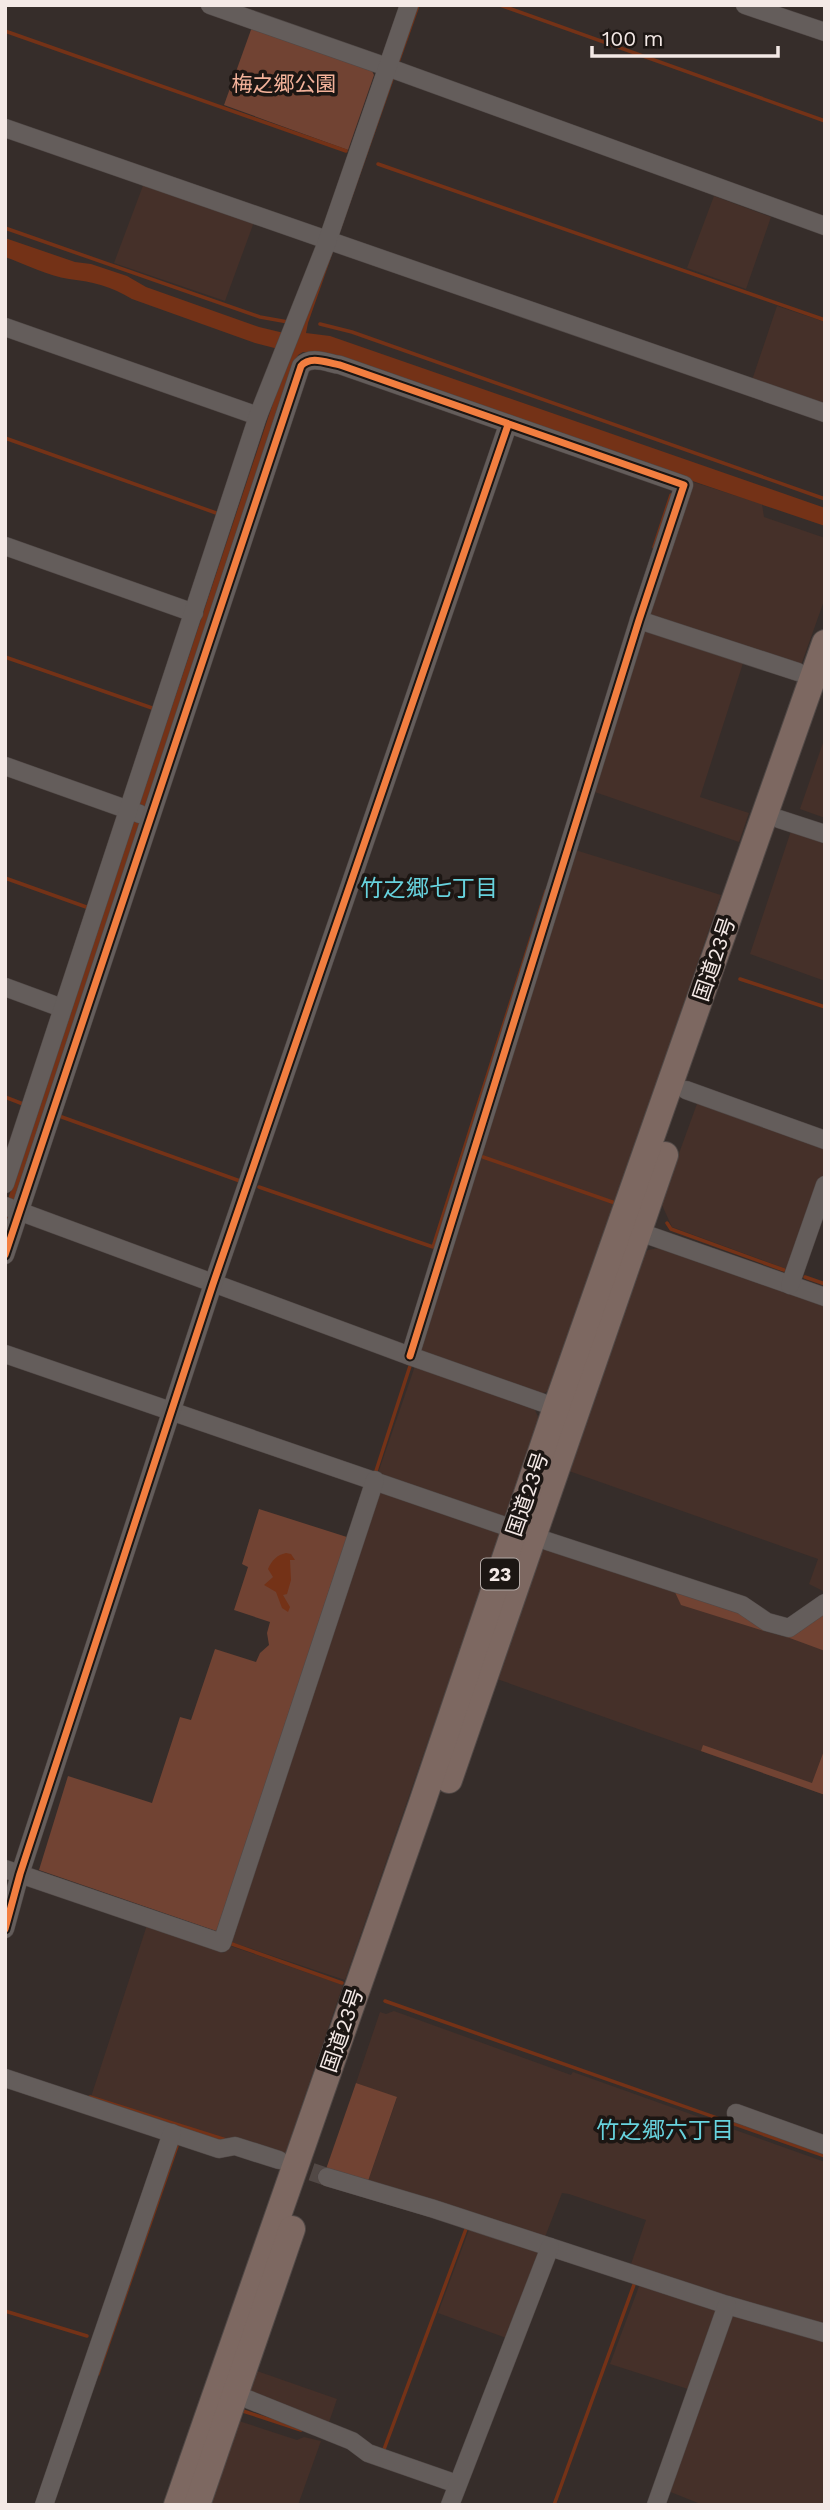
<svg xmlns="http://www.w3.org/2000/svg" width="830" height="2510" font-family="'Work Sans','Noto Sans JP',sans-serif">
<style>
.built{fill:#453029}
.green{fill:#714333}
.water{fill:#743217}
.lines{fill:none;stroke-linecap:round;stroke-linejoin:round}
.stream{stroke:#743217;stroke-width:3.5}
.minor-tunnel{stroke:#524946;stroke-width:18;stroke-dasharray:18 9;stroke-linecap:butt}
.minor-casing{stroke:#504846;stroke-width:19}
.highway-casing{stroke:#504846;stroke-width:28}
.minor{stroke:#645d5b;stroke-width:18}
.highway{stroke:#7d6861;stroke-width:26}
.cycleway-casing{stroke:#1c1613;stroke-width:11}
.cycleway{stroke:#f27e40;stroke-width:7}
.labels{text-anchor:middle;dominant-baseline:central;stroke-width:7;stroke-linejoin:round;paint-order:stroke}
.shield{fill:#1c1613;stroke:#b3aaa7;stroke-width:2}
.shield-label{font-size:19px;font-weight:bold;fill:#f4e9e6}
.park-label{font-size:21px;fill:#f3b29a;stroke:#1c1613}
.street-label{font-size:21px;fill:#f4e9e6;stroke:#1c1613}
.neighbourhood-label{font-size:23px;fill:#67d3de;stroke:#1c1613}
</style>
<rect width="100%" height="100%" fill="#362d2a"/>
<g class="built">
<polygon points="144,183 254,222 225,301 114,263"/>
<polygon points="714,196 771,217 746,289 687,268"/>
<polygon points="777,306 825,322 825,408 751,383"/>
<polygon points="690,481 762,504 764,517 825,538 825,598 800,668 648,616"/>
<polygon points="642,627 744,660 700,797 749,813 739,842 589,790"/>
<polygon points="825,737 825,818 800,809"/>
<polygon points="792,828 825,839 825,981 750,954"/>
<polygon points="572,849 721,895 551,1390 541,1394 418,1350"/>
<polygon points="698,1101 825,1146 825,1171 789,1270 672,1227 661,1203"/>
<polygon points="664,1247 825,1306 825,1592 809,1584 818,1559 569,1471 640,1258 648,1250"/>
<polygon points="415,1366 535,1410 540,1421 505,1519 377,1476"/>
<polygon points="379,1486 502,1529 345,1980 231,1942"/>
<polygon points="544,1544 742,1611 764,1631 786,1637 825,1610 825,1795 497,1679"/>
<polygon points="147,1925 224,1953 228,1945 343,1985 284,2157 229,2144 90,2100"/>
<polygon points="394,2011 571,2075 573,2072 825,2162 825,2327 630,2267 646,2220 569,2194 562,2193 545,2237 367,2184 397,2098 356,2083 380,2012 386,2014"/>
<polygon points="469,2230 534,2249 538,2253 540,2261 509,2339 438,2313"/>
<polygon points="641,2281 719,2312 691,2390 610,2364"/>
<polygon points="733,2313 825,2338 825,2505 703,2505 668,2491"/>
<polygon points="257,2371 337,2399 327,2428 249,2392"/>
<polygon points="239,2421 297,2440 304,2437 321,2441 298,2505 210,2505"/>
</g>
<g class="green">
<polygon points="252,27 372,71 374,75 348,150 224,105"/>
<polygon points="259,1509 350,1538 222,1933 39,1870 68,1776 152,1803 180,1717 191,1720 215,1649 256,1662 260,1653 269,1645 267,1633 270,1622 234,1610 248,1567 242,1564"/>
<polygon points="673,1588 742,1611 764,1631 681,1605"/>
<polygon points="825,1610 825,1651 787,1637"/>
<polygon points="703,1745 812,1783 825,1748 825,1795 701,1751"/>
<polygon points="356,2083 397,2097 367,2184 325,2172"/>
</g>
<g class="water">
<path d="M417,5h3l-112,318 -2,10 24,3 495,172v18l-510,-173 -12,-1 -5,3 -293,874v-21l285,-856 -35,-9 -123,-44c-22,-13 -38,-17 -63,-20 -21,-3 -44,-15 -64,-22v-19l70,24 16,2 36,12 19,11 113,40 25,6z"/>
<path d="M286,1553l5,1 4,6h-5l1,20 -4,14 -4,1 7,12 -2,5 -6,-4 -6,-16 -12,-7 9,-8 -5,-8c4,-9 9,-14 18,-16z"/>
</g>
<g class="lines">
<g class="stream">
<polyline points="500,5 825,121"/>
<polyline points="5,31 346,151"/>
<polyline points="378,164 825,320"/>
<polyline points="5,228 260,317 288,322"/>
<polyline points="320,324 352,332 825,499"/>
<polyline points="5,438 219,514"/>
<polyline points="654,547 671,495"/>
<polyline points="5,657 155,709"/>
<polyline points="5,878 89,908"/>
<polyline points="740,979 825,1007"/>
<polyline points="5,1097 23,1104"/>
<polyline points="59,1116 240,1181"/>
<polyline points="483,1157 615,1203"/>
<polyline points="259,1187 433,1247 546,891"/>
<polyline points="667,1223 671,1229 784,1270"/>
<polyline points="805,1277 825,1284"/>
<polyline points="375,1474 410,1366"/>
<polyline points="232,1944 342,1983"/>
<polyline points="385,2001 825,2156"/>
<polyline points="90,2097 226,2140"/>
<polyline points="5,2311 87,2336"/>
<polyline points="98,2374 177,2146"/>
<polyline points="243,2411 301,2430"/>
<polyline points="383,2452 466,2229"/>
<polyline points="554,2505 635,2282"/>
</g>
<polyline class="minor-tunnel" points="286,2163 327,2177"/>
<defs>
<g id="minor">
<polyline points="210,5 387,67 825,226"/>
<polyline points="745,5 825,32"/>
<polyline points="5,128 825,413"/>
<polyline points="5,327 258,416"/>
<polyline points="5,546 194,613"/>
<polyline points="639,620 798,672"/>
<polyline points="5,766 140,814"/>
<polyline points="779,819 825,834"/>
<polyline points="5,987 62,1008"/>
<polyline points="686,1090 825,1140"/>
<polyline points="5,1184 258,416 327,242 409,5"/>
<polyline points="5,1206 410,1356 566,1411"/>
<polyline points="628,1228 825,1297"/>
<path d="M5,1255l296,-889c10,-11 26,-3 39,-1l344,120 -45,135 -229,736"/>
<polyline points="790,1285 825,1185"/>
<polyline points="5,1354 502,1525"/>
<polyline points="547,1541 742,1605 767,1622 789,1628 825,1603"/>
<polyline points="5,1869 222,1943 375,1480"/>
<polyline points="5,1929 20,1874 213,1284 508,425"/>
<polyline points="5,2078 219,2149 235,2146 279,2160"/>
<polyline points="736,2113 825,2145"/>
<polyline points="327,2177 431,2208 727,2305 825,2333"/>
<polyline points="235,2394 352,2441 368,2453 457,2484"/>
<polyline points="44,2505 172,2133"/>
<polyline points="450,2505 550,2247"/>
<polyline points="656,2505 727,2305"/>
</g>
<g id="highway">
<polyline points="449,1780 665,1155"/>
<polyline points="177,2505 422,1803 556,1408 825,643"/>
<polyline points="197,2505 292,2229"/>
</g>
</defs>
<use href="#minor" class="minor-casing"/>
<use href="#highway" class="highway-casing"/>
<use href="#minor" class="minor"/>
<use href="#highway" class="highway"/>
<defs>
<g id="cycleway">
<path d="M5,1255l296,-889c10,-11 26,-3 39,-1l344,120 -45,135 -229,736"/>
<polyline points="5,1929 20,1874 213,1284 508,425"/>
</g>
</defs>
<use href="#cycleway" class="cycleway-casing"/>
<use href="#cycleway" class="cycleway"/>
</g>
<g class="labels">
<rect class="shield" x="481" y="1558.5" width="38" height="31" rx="5"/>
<g class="shield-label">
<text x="500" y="1574">23</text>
</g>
<g class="park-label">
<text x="284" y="83">梅之郷公園</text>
</g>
<g class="street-label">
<text transform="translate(714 959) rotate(-71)">国道23号</text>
<text transform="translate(527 1494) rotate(-71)">国道23号</text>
<text transform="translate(342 2030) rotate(-71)">国道23号</text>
</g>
<g class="neighbourhood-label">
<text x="429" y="888">竹之郷七丁目</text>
<text x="665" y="2130">竹之郷六丁目</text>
</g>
</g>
<rect width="830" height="2510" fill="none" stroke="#f4e9e6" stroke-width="14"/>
<path d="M592 46v10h186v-10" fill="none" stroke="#f4e9e6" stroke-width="3.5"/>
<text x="602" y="46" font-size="21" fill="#f4e9e6" stroke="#1c1613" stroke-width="5" paint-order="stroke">100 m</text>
</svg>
